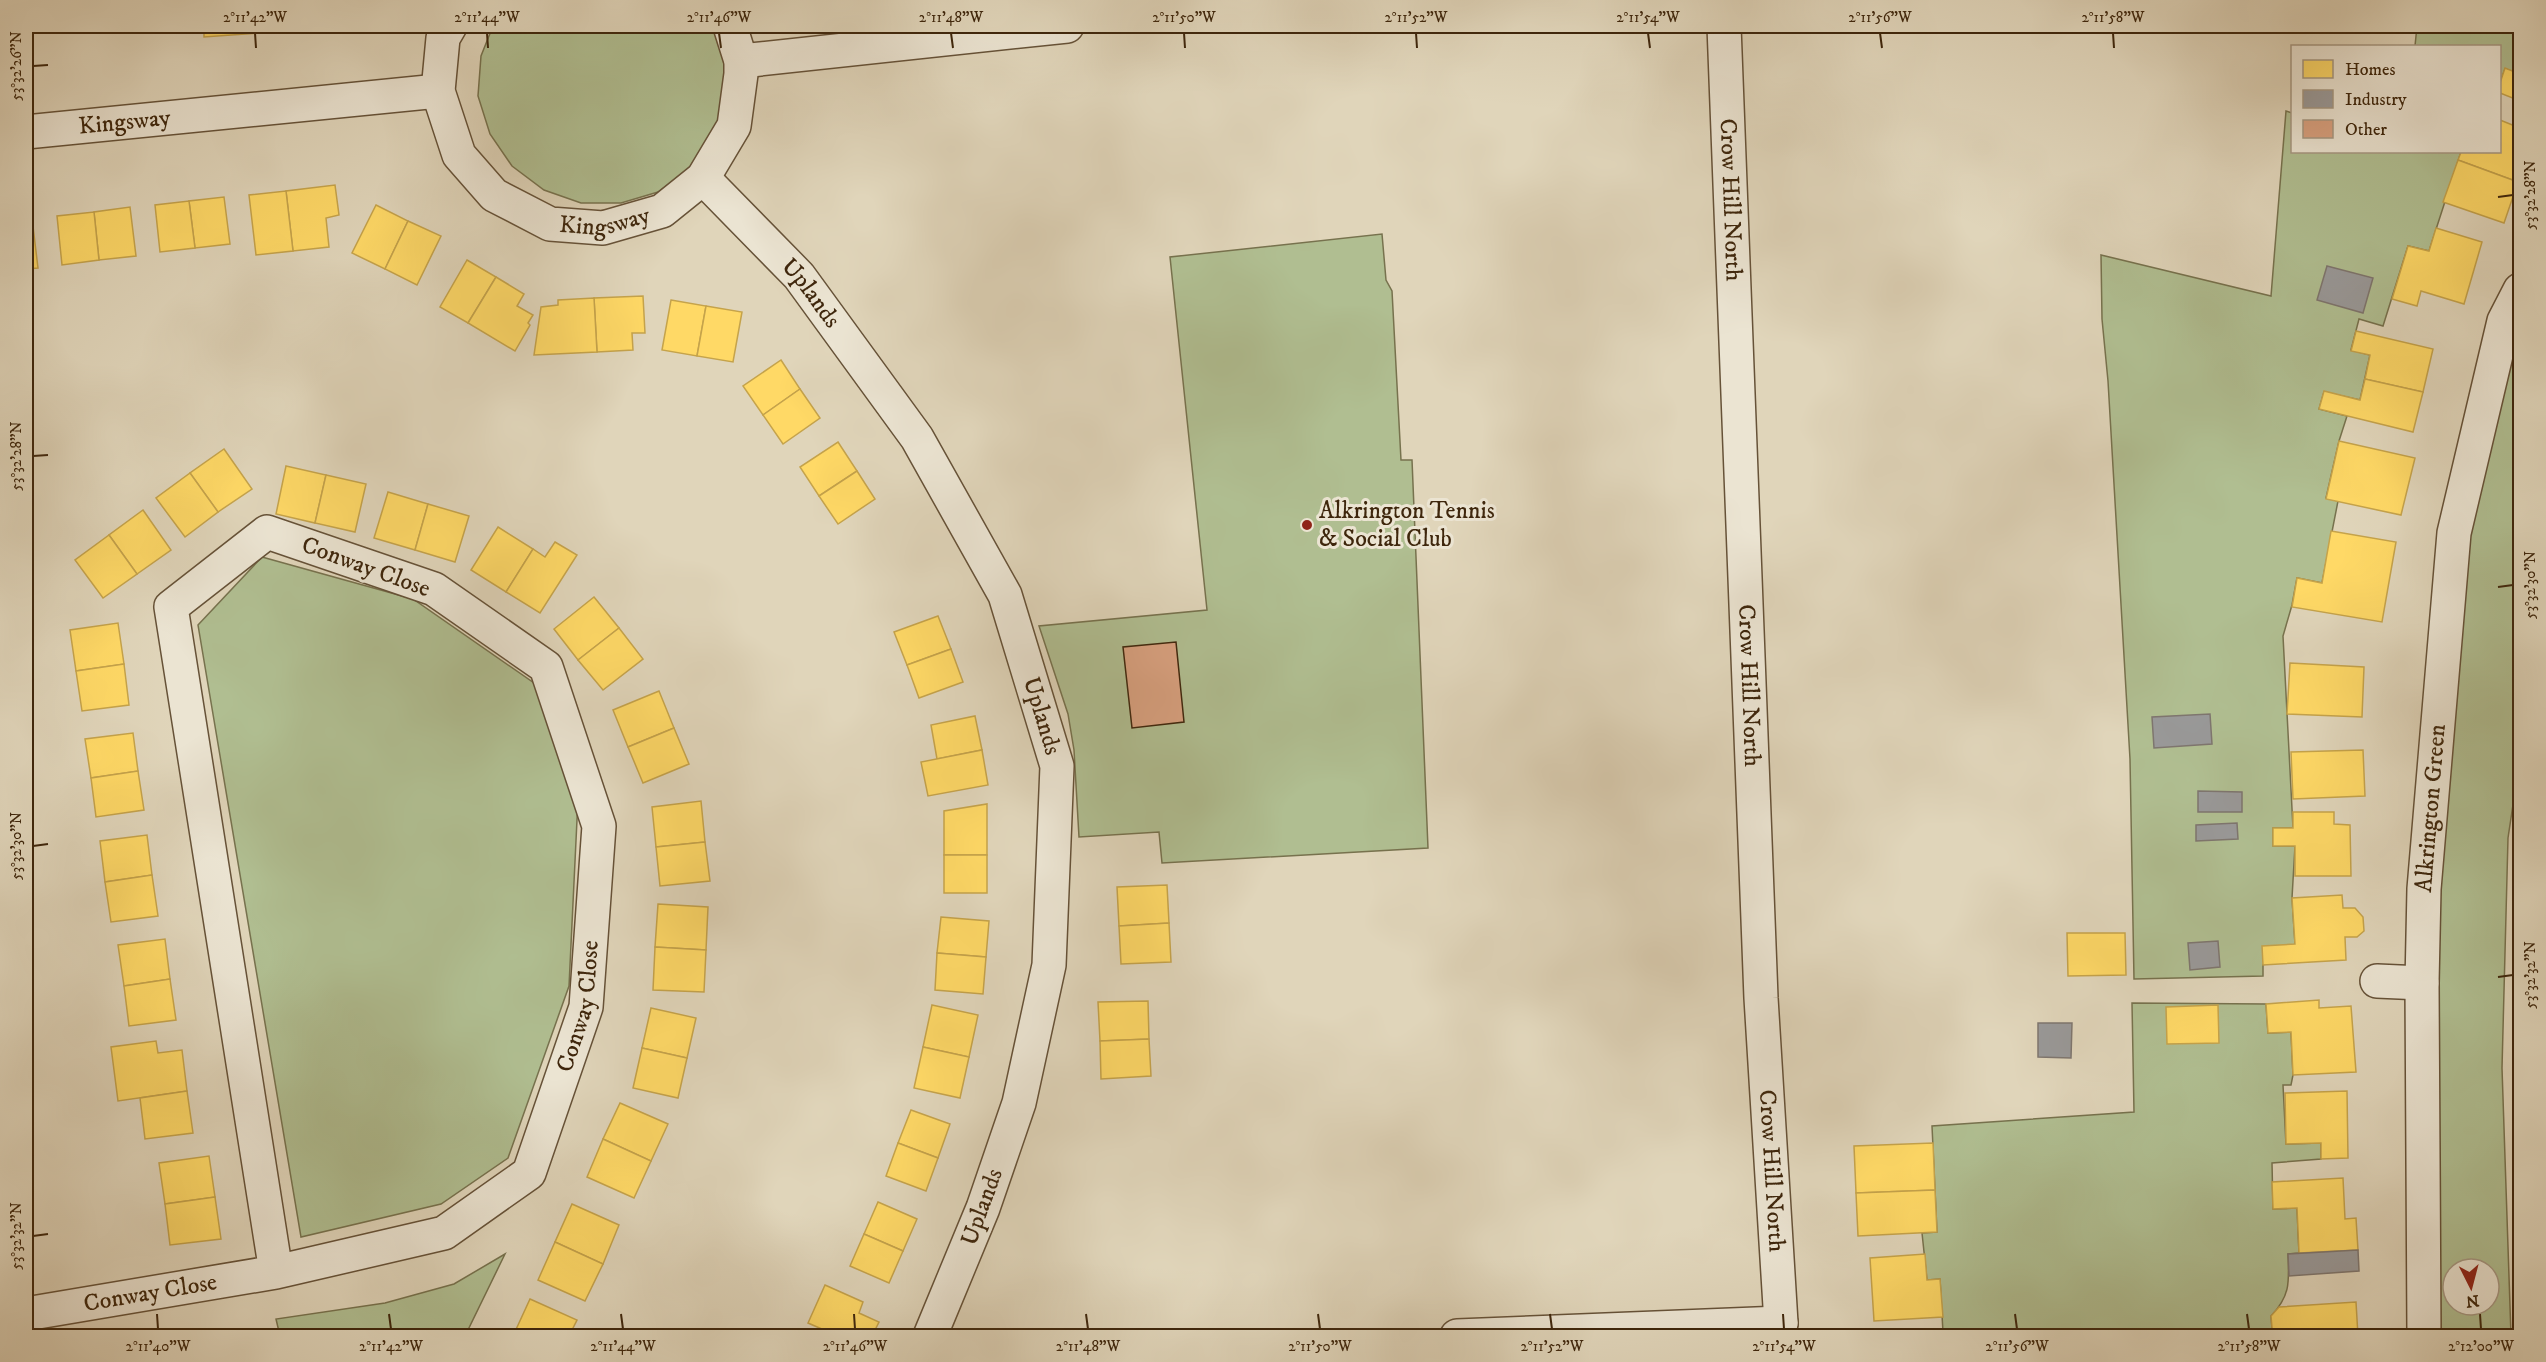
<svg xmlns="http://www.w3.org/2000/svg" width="2546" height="1362" font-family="'IM FELL DW Pica',serif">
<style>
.green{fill:#b0be91;stroke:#77724e;stroke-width:1.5;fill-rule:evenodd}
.homes{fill:#ffd966;stroke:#c5a34b;stroke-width:1.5}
.industry{fill:#999;stroke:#7e766f;stroke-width:1.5}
.building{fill:#d9a180;stroke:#3e260c;stroke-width:1.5}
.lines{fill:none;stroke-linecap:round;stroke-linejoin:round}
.minor-casing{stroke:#665238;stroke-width:36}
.minor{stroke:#ebe4d2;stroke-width:33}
.ticks{fill:none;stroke:#3e260c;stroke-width:2}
.poi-dot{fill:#8f2418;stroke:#ebe4d2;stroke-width:2}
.labels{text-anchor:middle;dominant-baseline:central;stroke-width:6;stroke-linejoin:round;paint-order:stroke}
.street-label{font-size:24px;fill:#3e260c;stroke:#ebe4d2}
.poi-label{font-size:24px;fill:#3e260c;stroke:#ebe4d2;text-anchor:start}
.neatline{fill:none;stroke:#3e260c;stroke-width:2}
.ticks-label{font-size:15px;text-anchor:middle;fill:#3e260c}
</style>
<rect width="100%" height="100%" fill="#e0d5ba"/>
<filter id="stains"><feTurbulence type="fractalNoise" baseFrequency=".00333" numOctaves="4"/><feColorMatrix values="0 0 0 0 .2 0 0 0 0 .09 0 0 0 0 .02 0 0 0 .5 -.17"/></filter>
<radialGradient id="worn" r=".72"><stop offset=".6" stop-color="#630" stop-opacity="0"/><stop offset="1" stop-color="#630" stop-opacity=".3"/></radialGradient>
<g class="green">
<polygon points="493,26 712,26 724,56 725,96 714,136 691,168 658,192 621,203 581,203 544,190 512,166 490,134 478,96 481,56"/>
<polygon points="2417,26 2519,26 2516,34 2520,36 2520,74 2505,69 2500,83 2500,46 2415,46"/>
<polygon points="2286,111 2292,113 2292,152 2461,152 2429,251 2408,246 2383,326 2359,319 2351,350 2370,355 2360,400 2324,392 2319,409 2347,416 2339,441 2326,498 2338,501 2322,583 2297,578 2292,605 2283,636 2293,828 2273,828 2273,846 2295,846 2292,898 2295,944 2263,965 2263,976 2134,979 2130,759 2108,381 2102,319 2101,255 2271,296"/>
<polygon points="1382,234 1386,280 1392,291 1401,460 1412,460 1428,848 1162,863 1159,832 1079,837 1074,750 1068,714 1039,626 1207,610 1170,257"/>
<path d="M2520,311v447l-12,80 -6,230 9,268h-74l-15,-353 47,-505zM2453,1269h36v36h-36z"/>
<polygon points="262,557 413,599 534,683 578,799 569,986 508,1158 441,1204 301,1237 198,625"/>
<path d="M2132,1003l134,1 2,29 23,-1 2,43 -2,10h-8l3,59 35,-1v16l-49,4 1,46 24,-1 2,45 -11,1c1,27 3,41 -17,62l1,12 6,6 18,-1v3h-340v-5l-13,1 -3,-53 -13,1 -5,-47 15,-1 -5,-106 202,-14z"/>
<polygon points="505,1254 465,1336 280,1336 276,1319 385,1303 454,1284"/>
</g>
<g class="homes">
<polygon points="204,26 286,26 286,31 204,37"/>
<polygon points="2505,68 2520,74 2520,101 2500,93 2500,83"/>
<polygon points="2500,120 2520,128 2520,174 2518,182 2458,160 2461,152 2500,152"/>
<polygon points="2458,160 2518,182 2504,223 2443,202"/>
<polygon points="335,185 339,215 326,218 329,247 293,251 286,191"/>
<polygon points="286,191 293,251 256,255 249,195"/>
<polygon points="224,197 230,244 195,248 189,201"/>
<polygon points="189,201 195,248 160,252 155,205"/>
<polygon points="376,205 408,221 385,269 352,253"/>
<polygon points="130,207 136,256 99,260 94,212"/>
<polygon points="94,212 99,260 62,265 57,216"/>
<polygon points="32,218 38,268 26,269 26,219"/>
<polygon points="408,221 441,236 417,285 385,269"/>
<polygon points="2436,228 2482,242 2464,304 2421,291 2417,306 2392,299 2408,246 2429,251"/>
<polygon points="467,260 496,277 468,323 440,307"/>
<polygon points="496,277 524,294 517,306 533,315 528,323 530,325 515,351 468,323"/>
<polygon points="643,296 645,333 632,333 633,350 597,352 594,298"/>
<polygon points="594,298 597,352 534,355 541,307 558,305 558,300"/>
<polygon points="671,300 706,306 697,356 662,350"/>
<polygon points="706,306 742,312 733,362 697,356"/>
<polygon points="2356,331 2433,349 2423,392 2365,379 2370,355 2351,351"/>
<polygon points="781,360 800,389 763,415 743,386"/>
<polygon points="2365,379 2423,392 2413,432 2319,409 2324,391 2360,400"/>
<polygon points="800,389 820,418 783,444 763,415"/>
<polygon points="2339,441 2415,458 2401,515 2326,499"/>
<polygon points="838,442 857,471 819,496 800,467"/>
<polygon points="224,449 252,489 218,512 190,473"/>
<polygon points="286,466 326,475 315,523 276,514"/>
<polygon points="857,471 875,499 838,524 819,496"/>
<polygon points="190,473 218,512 185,537 156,498"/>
<polygon points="326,475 366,484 355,532 315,523"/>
<polygon points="388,492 428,504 415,550 374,538"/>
<polygon points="428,504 469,516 455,562 415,550"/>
<polygon points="143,510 171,550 137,574 109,535"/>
<polygon points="498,527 533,549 506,592 471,570"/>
<polygon points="2331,531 2396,542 2382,622 2292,607 2297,578 2322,583"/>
<polygon points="109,535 137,574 103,598 75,560"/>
<polygon points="555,542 577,555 540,613 506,592 533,549 545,557"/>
<polygon points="594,597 619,628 578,660 554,629"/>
<polygon points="938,616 951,649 907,665 894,632"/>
<polygon points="118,623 124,664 76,671 70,630"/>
<polygon points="619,628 643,659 603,690 578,660"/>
<polygon points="951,649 963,682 919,698 907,665"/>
<polygon points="2290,663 2364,667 2362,717 2287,714"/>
<polygon points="124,664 129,705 82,711 76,671"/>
<polygon points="659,691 674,728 628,747 613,710"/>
<polygon points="975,716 982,750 937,759 931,725"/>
<polygon points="674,728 689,764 643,783 628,747"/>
<polygon points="133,733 138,771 91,778 85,739"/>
<polygon points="982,750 988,785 928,796 921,762"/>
<polygon points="2363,750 2365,796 2293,799 2291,752"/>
<polygon points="138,771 144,810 96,817 91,778"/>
<polygon points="701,801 705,842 656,847 652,807"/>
<polygon points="987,804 987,855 944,855 944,811"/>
<polygon points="2293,812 2334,812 2334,824 2350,825 2351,876 2295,876 2295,846 2273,846 2273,828 2293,828"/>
<polygon points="147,835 152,875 105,882 100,841"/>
<polygon points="705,842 710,881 660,886 656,847"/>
<rect x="944" y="855" width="43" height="38"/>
<polygon points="152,875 158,916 111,922 105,882"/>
<polygon points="1167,885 1169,923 1119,926 1117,887"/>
<polygon points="2342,895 2343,908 2355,908 2363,917 2364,931 2357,937 2345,937 2346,960 2263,965 2262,946 2295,944 2292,898"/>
<polygon points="658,904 708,907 706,950 655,947"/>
<polygon points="941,917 989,921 986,957 937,953"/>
<polygon points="1169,923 1171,962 1121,964 1119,926"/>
<polygon points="2067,933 2125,933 2126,975 2068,976"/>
<polygon points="165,939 170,979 124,986 118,945"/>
<polygon points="655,947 706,950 704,992 653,990"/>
<polygon points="937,953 986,957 983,994 935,990"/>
<polygon points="170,979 176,1020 129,1026 124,986"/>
<polygon points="2319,1000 2319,1008 2351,1006 2356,1072 2293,1075 2291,1032 2268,1033 2266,1004"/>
<polygon points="1148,1001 1149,1039 1100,1041 1098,1002"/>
<polygon points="932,1005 978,1015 969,1057 923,1047"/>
<polygon points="2218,1005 2219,1043 2167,1044 2166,1007"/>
<polygon points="651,1008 696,1018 687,1058 642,1048"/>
<polygon points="1149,1039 1151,1076 1101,1079 1100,1041"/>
<polygon points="156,1041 158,1053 182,1050 187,1091 118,1101 111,1047"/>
<polygon points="923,1047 969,1057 960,1098 914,1088"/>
<polygon points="642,1048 687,1058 678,1098 633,1088"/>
<polygon points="187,1091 193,1133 145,1139 140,1098"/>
<polygon points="2347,1091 2348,1158 2321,1159 2321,1143 2286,1144 2285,1093"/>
<polygon points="620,1103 668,1124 651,1161 603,1139"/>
<polygon points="911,1110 950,1124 938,1158 898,1143"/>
<polygon points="603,1139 651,1161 634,1198 587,1177"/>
<polygon points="898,1143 938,1158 926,1191 886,1176"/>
<polygon points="1933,1143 1935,1190 1856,1193 1854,1146"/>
<polygon points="209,1156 215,1197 165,1204 159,1163"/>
<polygon points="2343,1178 2345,1219 2356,1218 2358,1250 2299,1253 2297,1208 2273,1209 2272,1182"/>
<polygon points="1935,1190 1937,1232 1858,1236 1856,1193"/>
<polygon points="215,1197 221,1239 170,1245 165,1204"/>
<polygon points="878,1202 917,1219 903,1251 864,1234"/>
<polygon points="572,1204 619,1225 603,1264 555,1242"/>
<polygon points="864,1234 903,1251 889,1283 850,1266"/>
<polygon points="555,1242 603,1264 585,1301 538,1280"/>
<polygon points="1925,1254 1927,1280 1940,1279 1943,1317 1874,1321 1870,1258"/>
<polygon points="825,1285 863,1302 859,1313 879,1322 872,1336 838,1336 808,1323"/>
<polygon points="530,1299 577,1320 569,1336 513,1336"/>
<polygon points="2356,1302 2358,1336 2296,1336 2296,1333 2278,1334 2272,1328 2271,1316 2279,1307"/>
<polygon points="824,1331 838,1336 822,1336"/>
<polygon points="1956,1331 1956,1336 1906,1336 1906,1334"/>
</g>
<g class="industry">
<polygon points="2327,266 2373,278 2363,313 2317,300"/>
<polygon points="2210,714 2212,744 2154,748 2152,717"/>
<polygon points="2198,791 2242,792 2242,812 2198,812"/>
<polygon points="2237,823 2238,839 2196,841 2196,825"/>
<polygon points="2218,941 2220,967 2190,970 2188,943"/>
<polygon points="2038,1023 2072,1023 2071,1058 2038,1057"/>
<polygon points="2358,1250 2359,1271 2289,1276 2288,1254"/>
</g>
<polygon class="building" points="1176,642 1184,722 1132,728 1123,647"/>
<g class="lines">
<defs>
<g id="minor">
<path id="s1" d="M450,26l-7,12 -5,53 21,64 35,40 56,29 53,4 59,-17 41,-33 31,-52 7,-52v-13l-11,-35"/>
<path id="s2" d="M1724,26l37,972 20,325"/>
<polyline points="741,61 1067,26"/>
<path id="s3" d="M26,132l412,-41"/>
<path id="s4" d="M703,178l96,98 118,162 88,157 52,171 -8,199 -30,138 -36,105 -53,128"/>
<polyline points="2377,981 2422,983"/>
<path id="s5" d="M26,1314l250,-42 168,-39 85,-60 57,-166 13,-181 -53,-159 -112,-78 -167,-57 -96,75 105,665"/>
<polyline points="1457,1336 1781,1323"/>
<path id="s6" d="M2424,1336l-2,-353 2,-94 30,-356 50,-212 16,-31"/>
</g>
</defs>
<use href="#minor" class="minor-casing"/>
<use href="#minor" class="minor"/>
</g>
<path class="ticks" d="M255,33l1,15M487,33l1,15M719,33l2,15M951,33l2,15M1184,33l1,15M1416,33l1,15M1648,33l2,15M1880,33l2,15M2113,33l1,15M33,66l15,-1M2498,197l15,-2M33,456l15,-1M2498,587l15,-2M33,846l15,-2M2498,977l15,-2M33,1236l15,-2M157,1314l1,15M389,1314l2,15M621,1314l2,15M854,1314l1,15M1086,1314l2,15M1318,1314l2,15M1550,1314l2,15M1783,1314l1,15M2015,1314l2,15M2247,1314l2,15M2480,1314l1,15"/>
<circle class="poi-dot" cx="1307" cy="525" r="6"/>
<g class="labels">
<g class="street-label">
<text stroke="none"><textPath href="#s3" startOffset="99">Kingsway</textPath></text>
<text stroke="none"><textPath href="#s2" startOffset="174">Crow Hill North</textPath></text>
<text stroke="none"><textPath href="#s1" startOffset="306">Kingsway</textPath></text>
<text stroke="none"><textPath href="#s4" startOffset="158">Uplands</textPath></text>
<text transform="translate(366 567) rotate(20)">Conway Close</text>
<text stroke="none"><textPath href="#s2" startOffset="660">Crow Hill North</textPath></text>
<text stroke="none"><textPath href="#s4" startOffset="644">Uplands</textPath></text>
<text stroke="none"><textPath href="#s6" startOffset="528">Alkrington Green</textPath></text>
<text stroke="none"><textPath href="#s5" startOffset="705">Conway Close</textPath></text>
<text stroke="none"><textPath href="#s2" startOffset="1146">Crow Hill North</textPath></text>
<text transform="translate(982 1207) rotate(-70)">Uplands</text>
<text stroke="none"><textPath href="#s5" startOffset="126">Conway Close</textPath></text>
</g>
<g class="poi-label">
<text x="1319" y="511">Alkrington Tennis<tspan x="1319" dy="28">&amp; Social Club</tspan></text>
</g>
</g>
<rect width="2546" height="1362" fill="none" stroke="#e0d5ba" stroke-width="66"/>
<rect x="2291" y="45" width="210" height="108" fill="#ebe4d2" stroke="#a69883" stroke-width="1.5"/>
<rect x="2303" y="60" width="30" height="18" fill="#ffd966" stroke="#a69883" stroke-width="1.5"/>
<text x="2345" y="75" font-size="18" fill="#3e260c">Homes</text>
<rect x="2303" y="90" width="30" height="18" fill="#999999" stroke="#a69883" stroke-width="1.5"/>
<text x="2345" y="105" font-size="18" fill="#3e260c">Industry</text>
<rect x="2303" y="120" width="30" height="18" fill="#d9a180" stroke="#a69883" stroke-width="1.5"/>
<text x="2345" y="135" font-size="18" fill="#3e260c">Other</text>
<g transform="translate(2471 1287) rotate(174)"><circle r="28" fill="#ebe4d2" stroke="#a69883" stroke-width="1.5"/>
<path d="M0-4.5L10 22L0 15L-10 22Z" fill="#8f2418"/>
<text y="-9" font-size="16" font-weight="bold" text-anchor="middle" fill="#3e260c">N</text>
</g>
<rect x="33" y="33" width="2480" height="1296" class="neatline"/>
<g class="ticks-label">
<text x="255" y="22">2°11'42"W</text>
<text x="487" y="22">2°11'44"W</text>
<text x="719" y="22">2°11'46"W</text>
<text x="951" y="22">2°11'48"W</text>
<text x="1184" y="22">2°11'50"W</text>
<text x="1416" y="22">2°11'52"W</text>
<text x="1648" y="22">2°11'54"W</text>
<text x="1880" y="22">2°11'56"W</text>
<text x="2113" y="22">2°11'58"W</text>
<text transform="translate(16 66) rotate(-90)" y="5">53°32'26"N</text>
<text transform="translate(2530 195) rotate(-90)" y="5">53°32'28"N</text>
<text transform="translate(16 456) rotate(-90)" y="5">53°32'28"N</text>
<text transform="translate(2530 585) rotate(-90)" y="5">53°32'30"N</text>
<text transform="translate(16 846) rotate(-90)" y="5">53°32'30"N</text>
<text transform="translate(2530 975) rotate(-90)" y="5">53°32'32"N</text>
<text transform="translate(16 1236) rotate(-90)" y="5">53°32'32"N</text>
<text x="158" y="1351">2°11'40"W</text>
<text x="391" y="1351">2°11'42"W</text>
<text x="623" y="1351">2°11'44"W</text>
<text x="855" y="1351">2°11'46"W</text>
<text x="1088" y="1351">2°11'48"W</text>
<text x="1320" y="1351">2°11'50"W</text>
<text x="1552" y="1351">2°11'52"W</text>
<text x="1784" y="1351">2°11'54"W</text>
<text x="2017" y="1351">2°11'56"W</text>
<text x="2249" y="1351">2°11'58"W</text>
<text x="2481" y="1351">2°12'00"W</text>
</g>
<rect width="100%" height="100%" filter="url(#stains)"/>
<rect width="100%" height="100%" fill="url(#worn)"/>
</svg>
